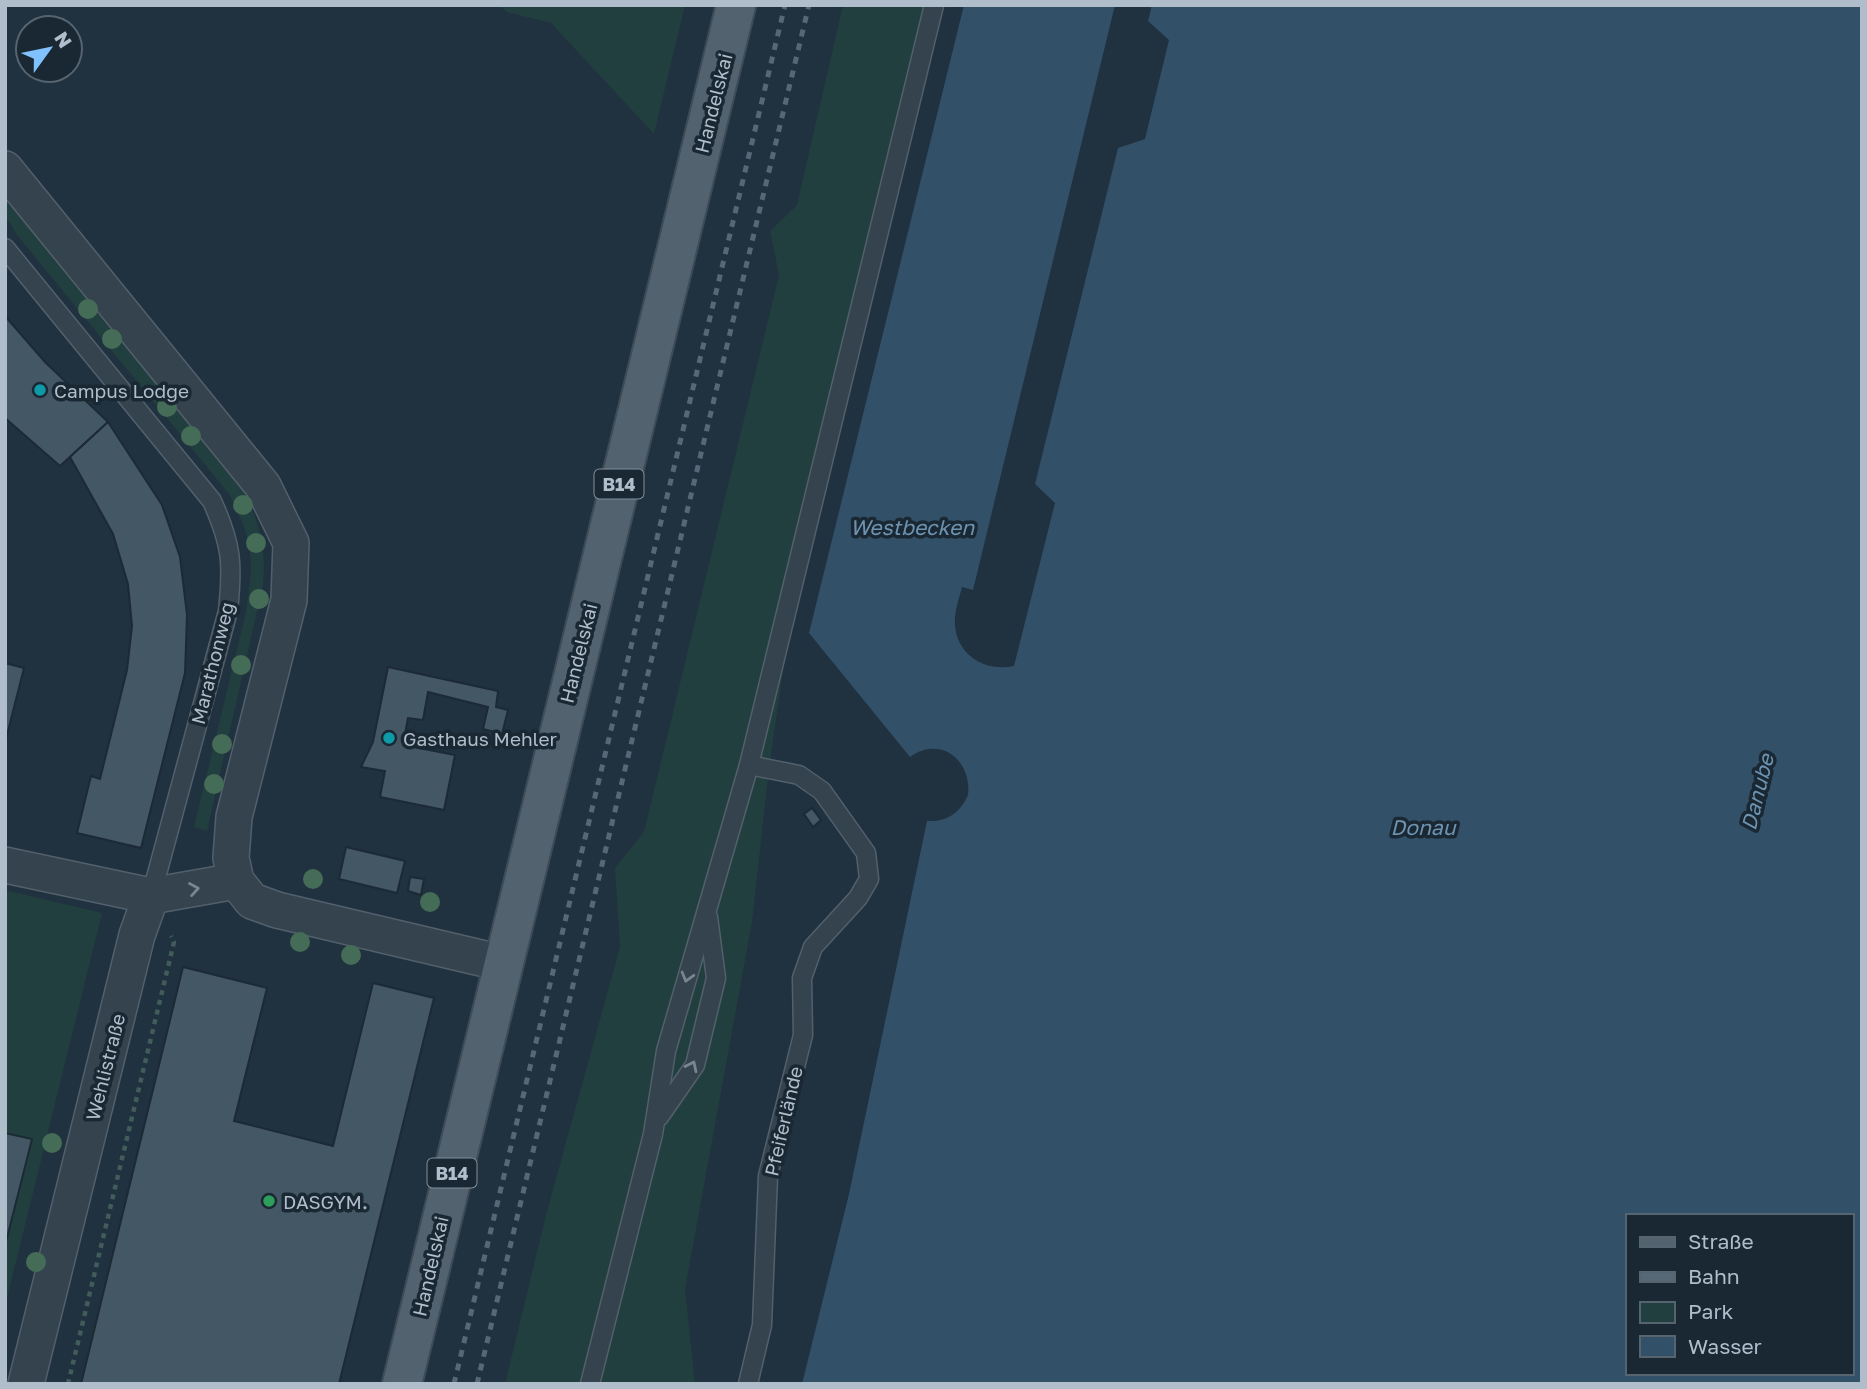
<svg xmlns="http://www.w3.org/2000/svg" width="1867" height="1389" font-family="'Golos Text',sans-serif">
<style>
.green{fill:#223f3f}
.water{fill:#325068;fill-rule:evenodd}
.building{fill:#445765;stroke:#1c2a35;stroke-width:2}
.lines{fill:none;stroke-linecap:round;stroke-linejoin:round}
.service-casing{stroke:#53606c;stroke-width:21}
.minor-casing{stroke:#53606c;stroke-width:38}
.primary-casing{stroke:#3e4c57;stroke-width:42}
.path{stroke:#405c5b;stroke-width:4.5;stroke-dasharray:5 5;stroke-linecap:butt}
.service{stroke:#35434e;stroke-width:18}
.minor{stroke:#35434e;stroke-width:35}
.primary{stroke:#52626f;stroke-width:38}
.rail{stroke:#566776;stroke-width:5;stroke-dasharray:7 7;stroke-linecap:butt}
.tree{fill:#456c57}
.oneway{stroke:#798692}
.culture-dot{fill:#0f9aa8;stroke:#1a2833;stroke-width:2.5}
.leisure-dot{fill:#2e9e5b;stroke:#1a2833;stroke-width:2.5}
.labels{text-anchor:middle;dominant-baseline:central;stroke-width:7;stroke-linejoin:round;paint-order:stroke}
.shield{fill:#1a2833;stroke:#83909d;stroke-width:2}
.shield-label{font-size:18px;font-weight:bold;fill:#b0bdca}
.street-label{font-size:19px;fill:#b0bdca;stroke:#1a2833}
.poi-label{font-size:19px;fill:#b0bdca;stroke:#1a2833;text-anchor:start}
.water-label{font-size:21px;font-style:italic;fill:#6d93b1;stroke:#1a2833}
</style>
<rect width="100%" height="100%" fill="#20313f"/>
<g class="green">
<polygon points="500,5 685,5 654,134 551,23 507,12"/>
<polygon points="843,5 944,5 788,637 769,768 752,922 685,1289 695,1384 505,1384 546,1215 620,947 615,868 644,832 779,275 770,231 797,205"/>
<path d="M5,196l236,289c17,32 26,63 22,100l-56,246 -13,-4 52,-215c8,-52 8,-70 -17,-118l-212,-259 -12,-20z"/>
<polygon points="5,890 102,913 5,1306"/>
</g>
<path class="water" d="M964,5h151l-142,585 -11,-3c-3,12 -8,25 -7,38 2,31 31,47 59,41l41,-163 -20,-19 83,-336 27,-9 24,-99 -21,-19 4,-16h710v1379h-1060l47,-190 78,-373c20,1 33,-8 41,-26 4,-34 -27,-60 -58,-38l-101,-124zM1627,1216h224v157h-224z"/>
<g class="building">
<polygon points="5,316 45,362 108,422 60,466 5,418"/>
<polygon points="108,422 162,505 180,557 187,615 185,673 141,848 77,833 91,776 100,779 127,670 132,626 128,584 113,534 70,457"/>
<polygon points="5,663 24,668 5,743"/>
<polygon points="388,667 498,691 496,707 508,710 502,734 483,729 488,707 428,692 423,720 408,718 403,745 455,755 444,810 380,797 385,771 361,767 373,742"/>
<polygon points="812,808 821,820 813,827 804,814"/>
<polygon points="346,847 405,861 397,893 339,879"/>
<polygon points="410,877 424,879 421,895 408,891"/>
<polygon points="183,967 267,988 234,1121 333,1146 373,983 434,998 339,1384 81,1384"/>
<polygon points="5,1133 32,1139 5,1246"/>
</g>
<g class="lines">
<defs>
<g id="service">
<path d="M5,248l207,253c20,44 21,63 16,110l-77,285"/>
<polyline points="659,1117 695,1065 716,978 708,917"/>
<polyline points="590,1384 653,1134 666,1051 749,765 934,5"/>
<polyline points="748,1384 762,1325 768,1176 803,1035 802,978 813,947 858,898 869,879 866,853 822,791 799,775 749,765"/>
</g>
<g id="minor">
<polyline points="5,169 263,486 291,543 289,600 234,817 231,858 236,881 252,901 277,910 502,963"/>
<polyline points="5,865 151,896 236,881"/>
<polyline points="26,1384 137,935 151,896"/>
</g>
<polyline id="primary" points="402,1384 736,5"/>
</defs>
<use href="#service" class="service-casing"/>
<use href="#minor" class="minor-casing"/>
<use href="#primary" class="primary-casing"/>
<polyline class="path" points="68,1384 174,942 171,936"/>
<use href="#service" class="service"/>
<use href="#minor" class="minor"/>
<use href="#primary" class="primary"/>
<g class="rail">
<polyline points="454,1384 785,5"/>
<polyline points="477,1384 809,5"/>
</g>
</g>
<g class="tree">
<circle cx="88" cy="309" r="10"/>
<circle cx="112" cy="339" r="10"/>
<circle cx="167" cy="407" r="10"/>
<circle cx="191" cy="436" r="10"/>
<circle cx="243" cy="505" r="10"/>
<circle cx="256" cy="543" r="10"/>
<circle cx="259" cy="599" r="10"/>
<circle cx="241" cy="665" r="10"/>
<circle cx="222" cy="744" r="10"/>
<circle cx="214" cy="784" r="10"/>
<circle cx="313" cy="879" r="10"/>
<circle cx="430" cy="902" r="10"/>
<circle cx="300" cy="942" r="10"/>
<circle cx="351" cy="955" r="10"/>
<circle cx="52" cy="1143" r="10"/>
<circle cx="36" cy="1262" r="10"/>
</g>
<defs><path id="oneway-chevron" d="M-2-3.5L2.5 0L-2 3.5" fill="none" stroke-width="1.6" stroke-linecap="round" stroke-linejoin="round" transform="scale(1.75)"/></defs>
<g class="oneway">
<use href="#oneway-chevron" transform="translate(194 889) rotate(-10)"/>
<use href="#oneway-chevron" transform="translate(687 977) rotate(106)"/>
<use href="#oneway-chevron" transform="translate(692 1066) rotate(-64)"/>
</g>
<g class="culture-dot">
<circle cx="40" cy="390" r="7"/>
<circle cx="389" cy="738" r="7"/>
</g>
<circle class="leisure-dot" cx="269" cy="1201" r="7"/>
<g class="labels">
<g class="shield">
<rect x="594.5" y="469.5" width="49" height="29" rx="5"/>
<rect x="427.5" y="1158.5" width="49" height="29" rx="5"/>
</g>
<g class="shield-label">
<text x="619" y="484">B14</text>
<text x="452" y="1173">B14</text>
</g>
<g class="street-label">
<text transform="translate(713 103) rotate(-76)">Handelskai</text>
<text transform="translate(578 653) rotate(-76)">Handelskai</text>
<text transform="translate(212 663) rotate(-76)">Marathonweg</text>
<text transform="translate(105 1067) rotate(-76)">Wehlistraße</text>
<text transform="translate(783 1121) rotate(-77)">Pfeiferlände</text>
<text transform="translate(430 1266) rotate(-77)">Handelskai</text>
</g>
<g class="poi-label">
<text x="54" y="390">Campus Lodge</text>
<text x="403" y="738">Gasthaus Mehler</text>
<text x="283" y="1201">DASGYM.</text>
</g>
<g class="water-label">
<text x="912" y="527">Westbecken</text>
<text transform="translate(1757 792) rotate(-76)">Danube</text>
<text x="1423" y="827">Donau</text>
</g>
</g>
<rect width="1867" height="1389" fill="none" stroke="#b0bdca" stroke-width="14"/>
<rect x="1626" y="1214" width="228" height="161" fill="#1a2833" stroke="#56646f" stroke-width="2"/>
<rect x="1640" y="1237" width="35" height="10" fill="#52626f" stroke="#56646f" stroke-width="2"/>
<text x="1688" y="1249" font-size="21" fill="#b0bdca">Straße</text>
<rect x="1640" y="1272" width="35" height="10" fill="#566776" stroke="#56646f" stroke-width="2"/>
<text x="1688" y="1284" font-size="21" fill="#b0bdca">Bahn</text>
<rect x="1640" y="1302" width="35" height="21" fill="#223f3f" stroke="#56646f" stroke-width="2"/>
<text x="1688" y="1319" font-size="21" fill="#b0bdca">Park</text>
<rect x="1640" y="1336" width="35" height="21" fill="#325068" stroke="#56646f" stroke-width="2"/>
<text x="1688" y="1354" font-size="21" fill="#b0bdca">Wasser</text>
<g transform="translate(49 49) rotate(57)"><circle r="33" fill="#1a2833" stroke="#56646f" stroke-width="2"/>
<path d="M0-5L12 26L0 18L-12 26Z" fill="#80c2ff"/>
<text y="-10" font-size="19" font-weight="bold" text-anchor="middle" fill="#b0bdca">N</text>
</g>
</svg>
